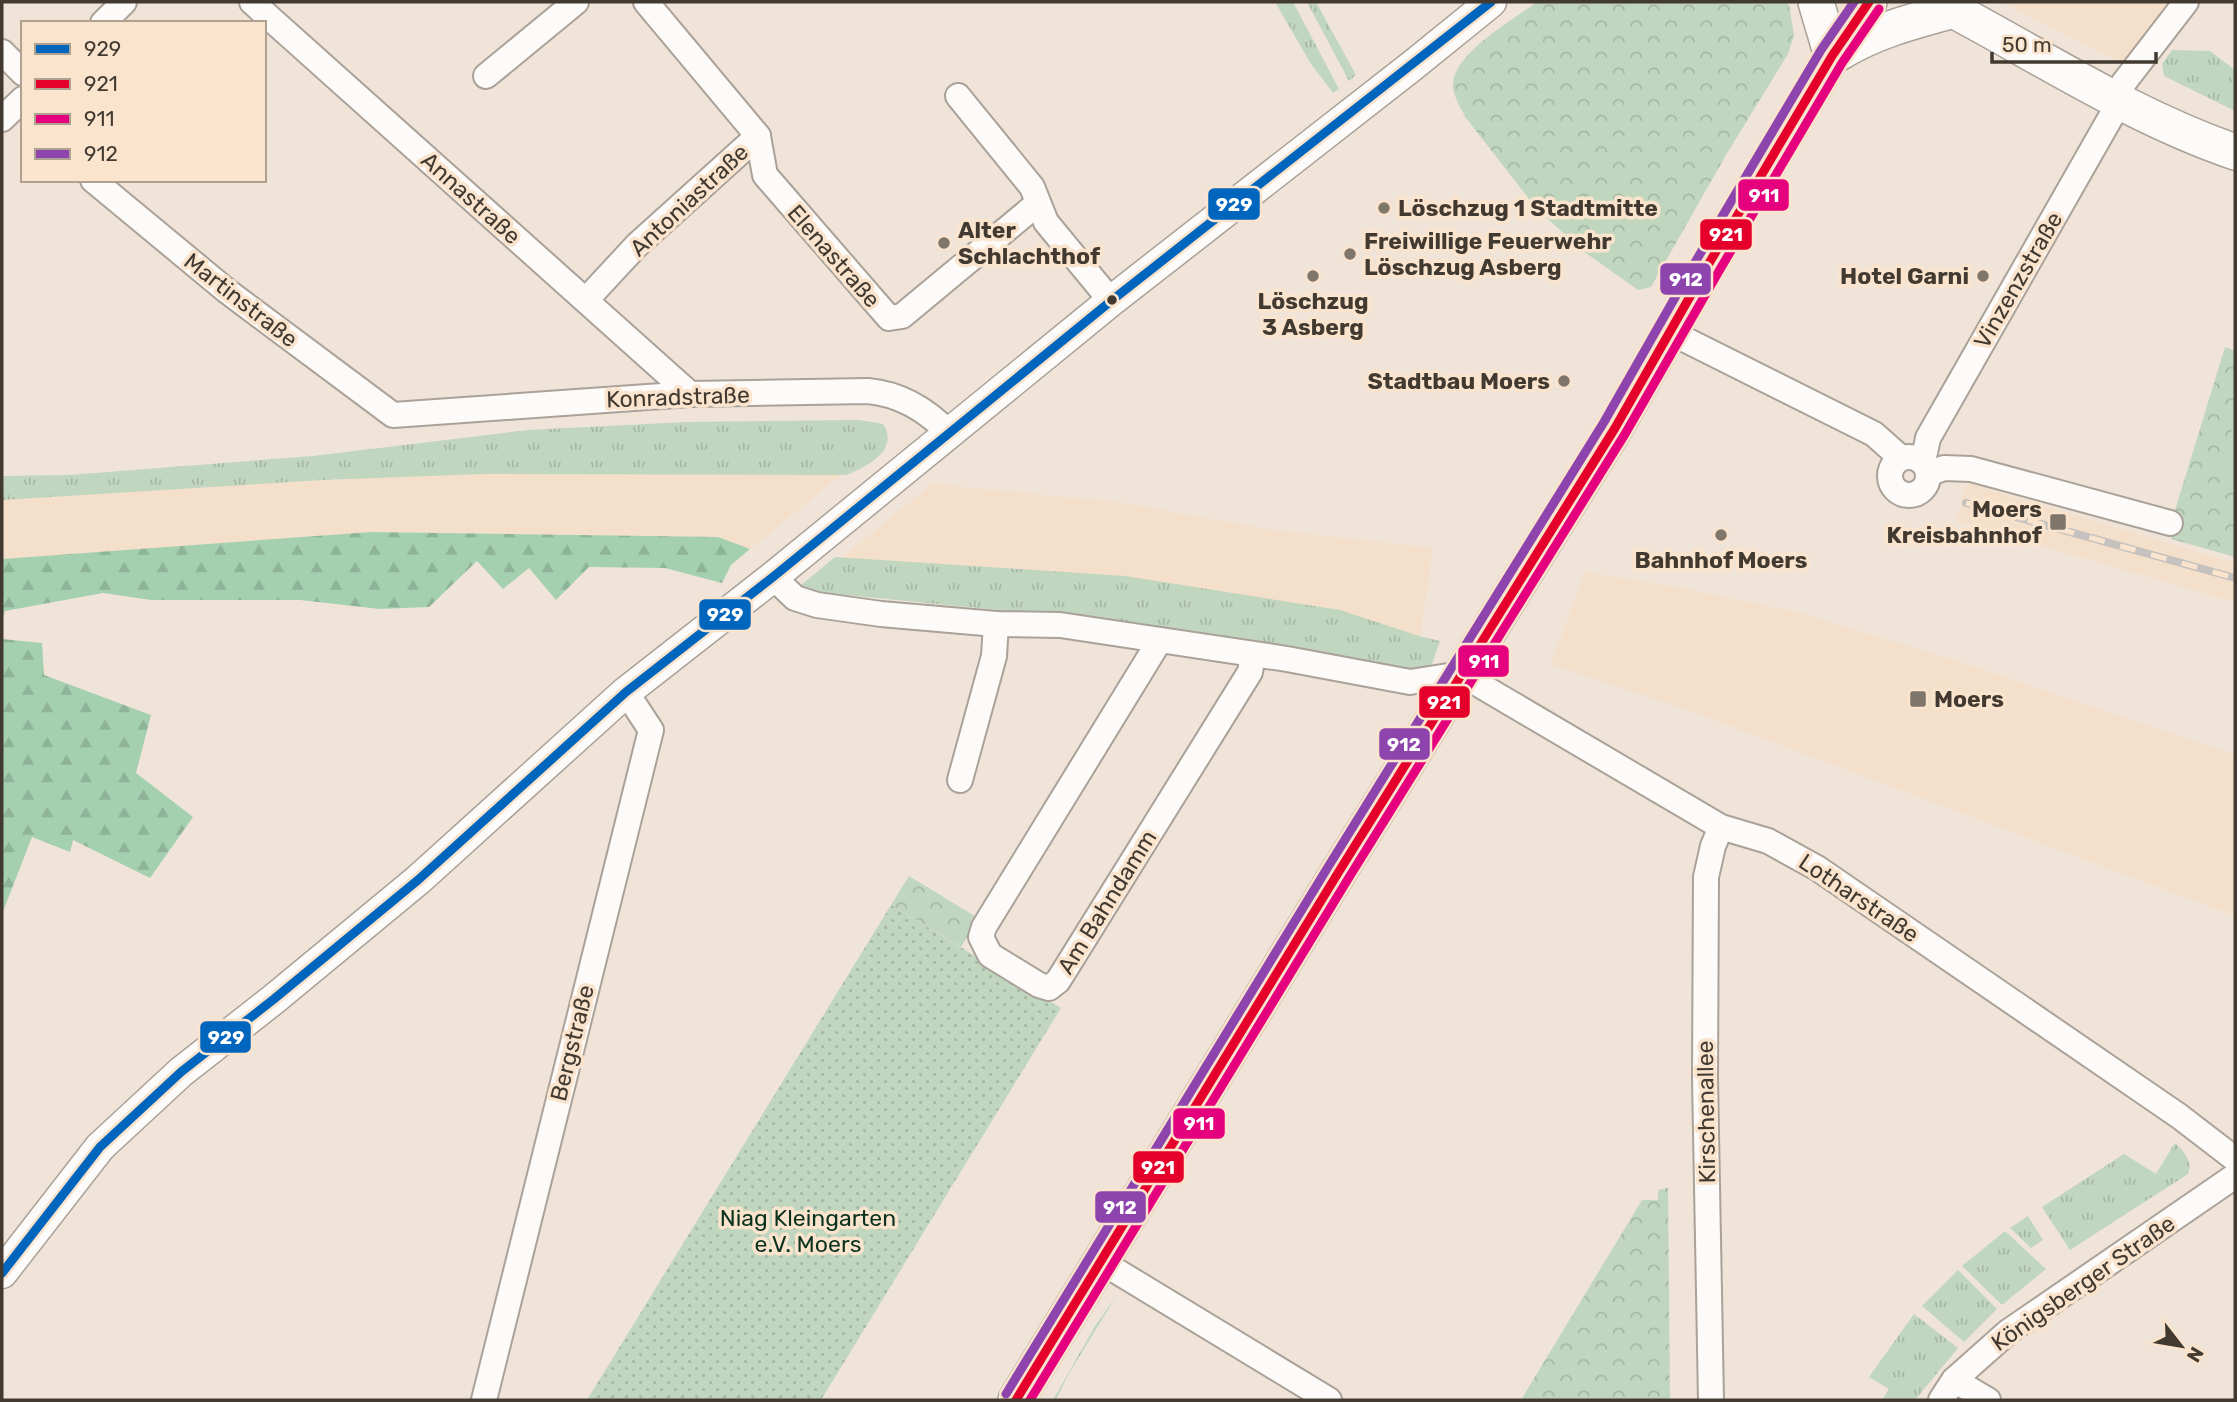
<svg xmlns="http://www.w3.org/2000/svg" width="2237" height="1402" font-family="Rubik,sans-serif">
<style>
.built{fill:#f3dfca}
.grass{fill:url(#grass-tufts)}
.forest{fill:url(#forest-firs)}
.park{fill:url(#park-crowns)}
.garden{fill:url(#garden-dots)}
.pitch{fill:#c0d6bf}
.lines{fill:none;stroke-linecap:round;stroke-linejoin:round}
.minor-casing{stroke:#aaa198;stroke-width:28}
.tertiary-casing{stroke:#aaa198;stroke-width:33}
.secondary-casing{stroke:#aaa198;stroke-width:38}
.minor{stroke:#fdfbf9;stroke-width:24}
.tertiary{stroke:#fdfbf9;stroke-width:30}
.secondary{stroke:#fdfbf9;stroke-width:35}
.rail-casing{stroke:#c4c1be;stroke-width:8}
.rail{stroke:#fae4cd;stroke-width:5;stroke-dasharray:16;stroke-linecap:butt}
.bus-1-casing{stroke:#fae4cd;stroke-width:14}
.bus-2-casing{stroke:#fae4cd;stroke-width:14}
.bus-3-casing{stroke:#fae4cd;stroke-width:14}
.bus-4-casing{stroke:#fae4cd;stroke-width:14}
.bus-1{stroke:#0065bd;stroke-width:9}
.bus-2{stroke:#e4002b;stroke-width:9}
.bus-3{stroke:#e5007d;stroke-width:9}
.bus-4{stroke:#8e44ad;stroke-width:9}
.poi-dot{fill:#7f766b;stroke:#fae4cd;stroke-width:2.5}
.bus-dot{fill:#423a31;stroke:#fae4cd;stroke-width:2.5}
.labels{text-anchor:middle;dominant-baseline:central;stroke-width:7;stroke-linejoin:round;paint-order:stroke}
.street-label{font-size:23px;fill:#423a31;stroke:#fae4cd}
.poi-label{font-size:23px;font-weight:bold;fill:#423a31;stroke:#fae4cd;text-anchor:start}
.park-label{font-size:23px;fill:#0a321e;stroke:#fae4cd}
.line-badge{stroke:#fae4cd;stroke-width:2.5}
.badge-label{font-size:19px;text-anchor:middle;font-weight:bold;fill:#fff}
</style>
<defs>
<pattern id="grass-tufts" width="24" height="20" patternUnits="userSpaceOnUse" patternTransform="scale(1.75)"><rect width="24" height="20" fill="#c0d6bf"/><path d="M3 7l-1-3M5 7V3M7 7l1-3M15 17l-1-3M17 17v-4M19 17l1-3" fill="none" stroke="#a6b8a5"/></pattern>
<pattern id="forest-firs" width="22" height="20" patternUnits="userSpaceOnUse" patternTransform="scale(1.75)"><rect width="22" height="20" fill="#a4d0af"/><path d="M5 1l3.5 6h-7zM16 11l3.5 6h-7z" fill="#8eb397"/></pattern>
<pattern id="park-crowns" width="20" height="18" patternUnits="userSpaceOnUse" patternTransform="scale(1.75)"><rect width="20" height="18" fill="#c0d6bf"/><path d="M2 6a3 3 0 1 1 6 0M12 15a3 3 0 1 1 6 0" fill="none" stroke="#a6b8a5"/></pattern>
<pattern id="garden-dots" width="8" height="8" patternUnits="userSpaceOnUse" patternTransform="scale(1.75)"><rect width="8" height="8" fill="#c0d6bf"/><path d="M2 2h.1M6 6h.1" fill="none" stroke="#a6b8a5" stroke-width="1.8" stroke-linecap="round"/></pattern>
</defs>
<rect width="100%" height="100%" fill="#f0e4d8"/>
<g class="built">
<polygon points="2001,2 2172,2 2123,63"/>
<polygon points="483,474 842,474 750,549 718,537 371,532 2,559 2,500 322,480"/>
<polygon points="1967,483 2235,563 2235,602 1956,521"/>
<polygon points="932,484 1123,503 1271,530 1433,548 1420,637 1340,610 842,558"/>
<polygon points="1585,572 1670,586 1796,612 1960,662 2235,755 2235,916 1678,706 1551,664"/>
</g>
<g class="grass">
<polygon points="1275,2 1293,2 1339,89 1333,93 1311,64"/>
<polygon points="1307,2 1316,2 1356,75 1349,81"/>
<polygon points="2172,50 2210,51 2235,70 2235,111 2164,76 2162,64"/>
<path d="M859,420l24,4c17,27 -17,43 -37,51l-363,-1 -161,6 -320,20v-24l67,-1 244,-19 215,-26 158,-8z"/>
<polygon points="835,557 1125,576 1340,610 1419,636 1440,641 1427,678 1079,618 795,590"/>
<path d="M2175,1143c9,8 18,19 13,31l-118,76 -28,-43 82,-53 32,20z"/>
<polygon points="2028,1216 2043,1240 2031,1248 2010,1228"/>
<polygon points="2005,1231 2046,1269 2002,1305 1962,1266"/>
<polygon points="1958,1270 1997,1309 1964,1342 1922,1306"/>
<polygon points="1117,1295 1068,1375 1056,1400 1053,1400 1095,1326"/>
<polygon points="1914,1314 1958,1348 1915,1400 1882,1400 1889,1389 1869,1377"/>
</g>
<g class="forest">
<polygon points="371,532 718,537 750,549 731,565 722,583 665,568 589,567 556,600 529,568 503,589 477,561 429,607 380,609 300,600 151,600 103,593 5,611 2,620 2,559"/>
<polygon points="2,639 42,643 44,675 151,715 136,773 193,817 150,878 73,840 70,852 32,837 2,914"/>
</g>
<g class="park">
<path d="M1537,2h249l3,3 5,30 -6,19 -62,101 -75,132 -13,3 -55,-39 -46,-42 -71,-91c-5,-10 -12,-20 -13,-31 -2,-33 60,-67 84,-85z"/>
<polygon points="2225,347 2235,351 2235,557 2171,539 2172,534 2168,533"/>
<polygon points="909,876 978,918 961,947 891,905"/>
<polygon points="1668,1188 1670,1400 1521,1400 1642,1200 1658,1200 1658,1190"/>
</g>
<polygon class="garden" points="891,905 1061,1008 821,1400 587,1400"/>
<polygon class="pitch" points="2235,419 2235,476 2219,471"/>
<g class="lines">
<defs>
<g id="minor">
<polyline points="252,2 690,394"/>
<polyline points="103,23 124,2"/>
<polyline points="2,52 23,73"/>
<polyline points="486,76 576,2"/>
<polyline points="958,96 1032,187 1046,222 1111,301"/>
<polyline points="2112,98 2186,2"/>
<polyline points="2,119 23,99"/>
<polyline points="758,136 765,175 889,318 902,316 1037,204"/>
<path d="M93,180l134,111 166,124 297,-21 178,-3c33,3 59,19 82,43"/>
<polyline points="586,300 637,245 758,136 646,2"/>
<polyline points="1670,332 1874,434 1901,458"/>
<circle cx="1909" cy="476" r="19"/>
<polyline points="1923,462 1928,438 2120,101"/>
<polyline points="1928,474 1944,468 1971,469 2170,523"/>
<polyline points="773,577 795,598 817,605 881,614 996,624 1060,625 1287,659 1410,682 1461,674 1721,827 1768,841 1817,868 2179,1116 2235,1159"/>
<polyline points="1160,640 984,927 981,937 990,955 1039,985 1049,988 1058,981 1250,672 1253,655"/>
<polyline points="960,780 994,656 996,624"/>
<polyline points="1100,1261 1329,1400"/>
<polyline points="1954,1380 1988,1400"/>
<polyline points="484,1400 651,730 626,692"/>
<polyline points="1711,1400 1705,1078 1706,877 1713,846 1721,827"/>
<polyline points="1941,1400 1954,1380 2008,1332 2235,1176"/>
</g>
<polyline id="tertiary" points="2,1273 100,1147 181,1072 274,999 418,880 626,692 773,577 1111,301 1412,66 1491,2"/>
<g id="secondary">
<polyline points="1816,2 1832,56"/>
<path d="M1938,2c98,51 192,114 297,150"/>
<path d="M1837,54c37,-23 76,-33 117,-44"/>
<polyline points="1016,1400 1338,873 1615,428 1708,265 1832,56 1869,2"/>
</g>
</defs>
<use href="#minor" class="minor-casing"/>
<use href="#tertiary" class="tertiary-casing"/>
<use href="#secondary" class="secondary-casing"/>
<use href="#minor" class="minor"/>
<use href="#tertiary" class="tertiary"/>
<use href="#secondary" class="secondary"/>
<defs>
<polyline id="rail" points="1966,503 2235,578"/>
</defs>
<use href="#rail" class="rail-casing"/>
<use href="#rail" class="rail"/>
<defs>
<polyline id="bus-1" points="2,1273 100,1147 181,1072 274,999 418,880 626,692 773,577 1111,301 1491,2"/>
<polyline id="bus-2" points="1016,1400 1338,873 1615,428 1708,265 1832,56 1869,2"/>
<polyline id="bus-3" points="1030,1400 1348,879 1625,434 1719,271 1842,63 1879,9"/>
<polyline id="bus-4" points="1006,1394 1328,867 1604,422 1697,259 1821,50 1854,2"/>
</defs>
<use href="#bus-1" class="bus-1-casing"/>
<use href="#bus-2" class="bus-2-casing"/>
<use href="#bus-3" class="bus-3-casing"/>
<use href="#bus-4" class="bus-4-casing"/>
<use href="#bus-1" class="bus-1"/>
<use href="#bus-2" class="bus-2"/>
<use href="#bus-3" class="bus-3"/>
<use href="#bus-4" class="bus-4"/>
</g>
<g class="poi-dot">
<circle cx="1384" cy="208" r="7"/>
<circle cx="944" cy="243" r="7"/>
<circle cx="1350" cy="254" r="7"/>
<circle cx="1313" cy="276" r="7"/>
<circle cx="1983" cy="276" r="7"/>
<circle cx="1564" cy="381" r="7"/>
<rect x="2049" y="513" width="18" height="18" rx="3.5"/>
<circle cx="1721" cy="535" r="7"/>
<rect x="1909" y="690" width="18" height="18" rx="3.5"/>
</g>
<circle class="bus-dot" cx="1112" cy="300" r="6"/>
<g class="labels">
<g class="street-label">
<text transform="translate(471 198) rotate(42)">Annastraße</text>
<text transform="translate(689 200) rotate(-43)">Antoniastraße</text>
<text transform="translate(834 256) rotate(49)">Elenastraße</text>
<text transform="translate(2018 280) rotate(-60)">Vinzenzstraße</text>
<text transform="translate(241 300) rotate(38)">Martinstraße</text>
<text transform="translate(678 397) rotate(-2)">Konradstraße</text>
<text transform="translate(1859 898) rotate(34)">Lotharstraße</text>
<text transform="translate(1107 902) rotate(-58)">Am Bahndamm</text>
<text transform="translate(572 1043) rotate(-76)">Bergstraße</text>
<text transform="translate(1706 1112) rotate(-91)">Kirschenallee</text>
<text transform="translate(2083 1283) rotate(-35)">Königsberger Straße</text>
</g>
<g class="poi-label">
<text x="1398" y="208">Löschzug 1 Stadtmitte</text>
<text x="958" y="230">Alter<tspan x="958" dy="26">Schlachthof</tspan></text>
<text x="1364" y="241">Freiwillige Feuerwehr<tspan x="1364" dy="26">Löschzug Asberg</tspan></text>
<text x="1969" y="276" text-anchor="end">Hotel Garni</text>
<text x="1313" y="301" text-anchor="middle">Löschzug<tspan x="1313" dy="26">3 Asberg</tspan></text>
<text x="1550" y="381" text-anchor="end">Stadtbau Moers</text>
<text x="2042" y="509" text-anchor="end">Moers<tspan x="2042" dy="26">Kreisbahnhof</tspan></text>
<text x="1721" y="560" text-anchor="middle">Bahnhof Moers</text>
<text x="1934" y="699">Moers</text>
</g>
<g class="park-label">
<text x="808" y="1218">Niag Kleingarten<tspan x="808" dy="26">e.V. Moers</tspan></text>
</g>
</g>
<g class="line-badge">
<rect x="1737" y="178" width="53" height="34" rx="7" fill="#e5007d"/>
<rect x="1207" y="187" width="54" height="34" rx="7" fill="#0065bd"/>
<rect x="1699" y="218" width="54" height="33" rx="7" fill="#e4002b"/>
<rect x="1659" y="262" width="53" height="34" rx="7" fill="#8e44ad"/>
<rect x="698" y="598" width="54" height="33" rx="7" fill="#0065bd"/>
<rect x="1457" y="644" width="53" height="34" rx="7" fill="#e5007d"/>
<rect x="1418" y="685" width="53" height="34" rx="7" fill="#e4002b"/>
<rect x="1378" y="727" width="53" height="34" rx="7" fill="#8e44ad"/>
<rect x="199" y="1020" width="53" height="34" rx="7" fill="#0065bd"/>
<rect x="1172" y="1107" width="54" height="33" rx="7" fill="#e5007d"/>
<rect x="1132" y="1150" width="53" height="34" rx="7" fill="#e4002b"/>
<rect x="1094" y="1190" width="53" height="34" rx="7" fill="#8e44ad"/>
</g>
<g class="badge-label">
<text x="1764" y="202">911</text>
<text x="1234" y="211">929</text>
<text x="1726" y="241">921</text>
<text x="1686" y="286">912</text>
<text x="725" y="621">929</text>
<text x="1484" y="668">911</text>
<text x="1444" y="709">921</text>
<text x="1404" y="751">912</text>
<text x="226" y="1044">929</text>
<text x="1199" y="1130">911</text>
<text x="1158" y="1174">921</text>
<text x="1120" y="1214">912</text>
</g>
<rect width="2237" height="1402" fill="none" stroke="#423a31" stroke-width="7"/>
<rect x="21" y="21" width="245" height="161" fill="#fae4cd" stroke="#b0a08f" stroke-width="2"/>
<rect x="35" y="44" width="35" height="10" fill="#0065bd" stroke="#b0a08f" stroke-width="2"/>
<text x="84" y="56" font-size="21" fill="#423a31">929</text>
<rect x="35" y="79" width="35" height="10" fill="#e4002b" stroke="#b0a08f" stroke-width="2"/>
<text x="84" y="91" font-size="21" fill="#423a31">921</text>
<rect x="35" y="114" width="35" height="10" fill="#e5007d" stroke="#b0a08f" stroke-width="2"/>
<text x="84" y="126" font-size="21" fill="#423a31">911</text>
<rect x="35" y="149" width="35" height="10" fill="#8e44ad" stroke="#b0a08f" stroke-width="2"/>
<text x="84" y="161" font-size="21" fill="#423a31">912</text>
<g transform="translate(2181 1346) rotate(121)" stroke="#fae4cd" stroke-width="5" paint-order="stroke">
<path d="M0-5L12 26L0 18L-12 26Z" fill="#423a31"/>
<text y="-10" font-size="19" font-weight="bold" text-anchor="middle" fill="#423a31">N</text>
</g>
<path d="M1992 52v10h164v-10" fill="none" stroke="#423a31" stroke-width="3.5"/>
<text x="2002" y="52" font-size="21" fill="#423a31" stroke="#fae4cd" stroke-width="5" paint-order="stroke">50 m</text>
</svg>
